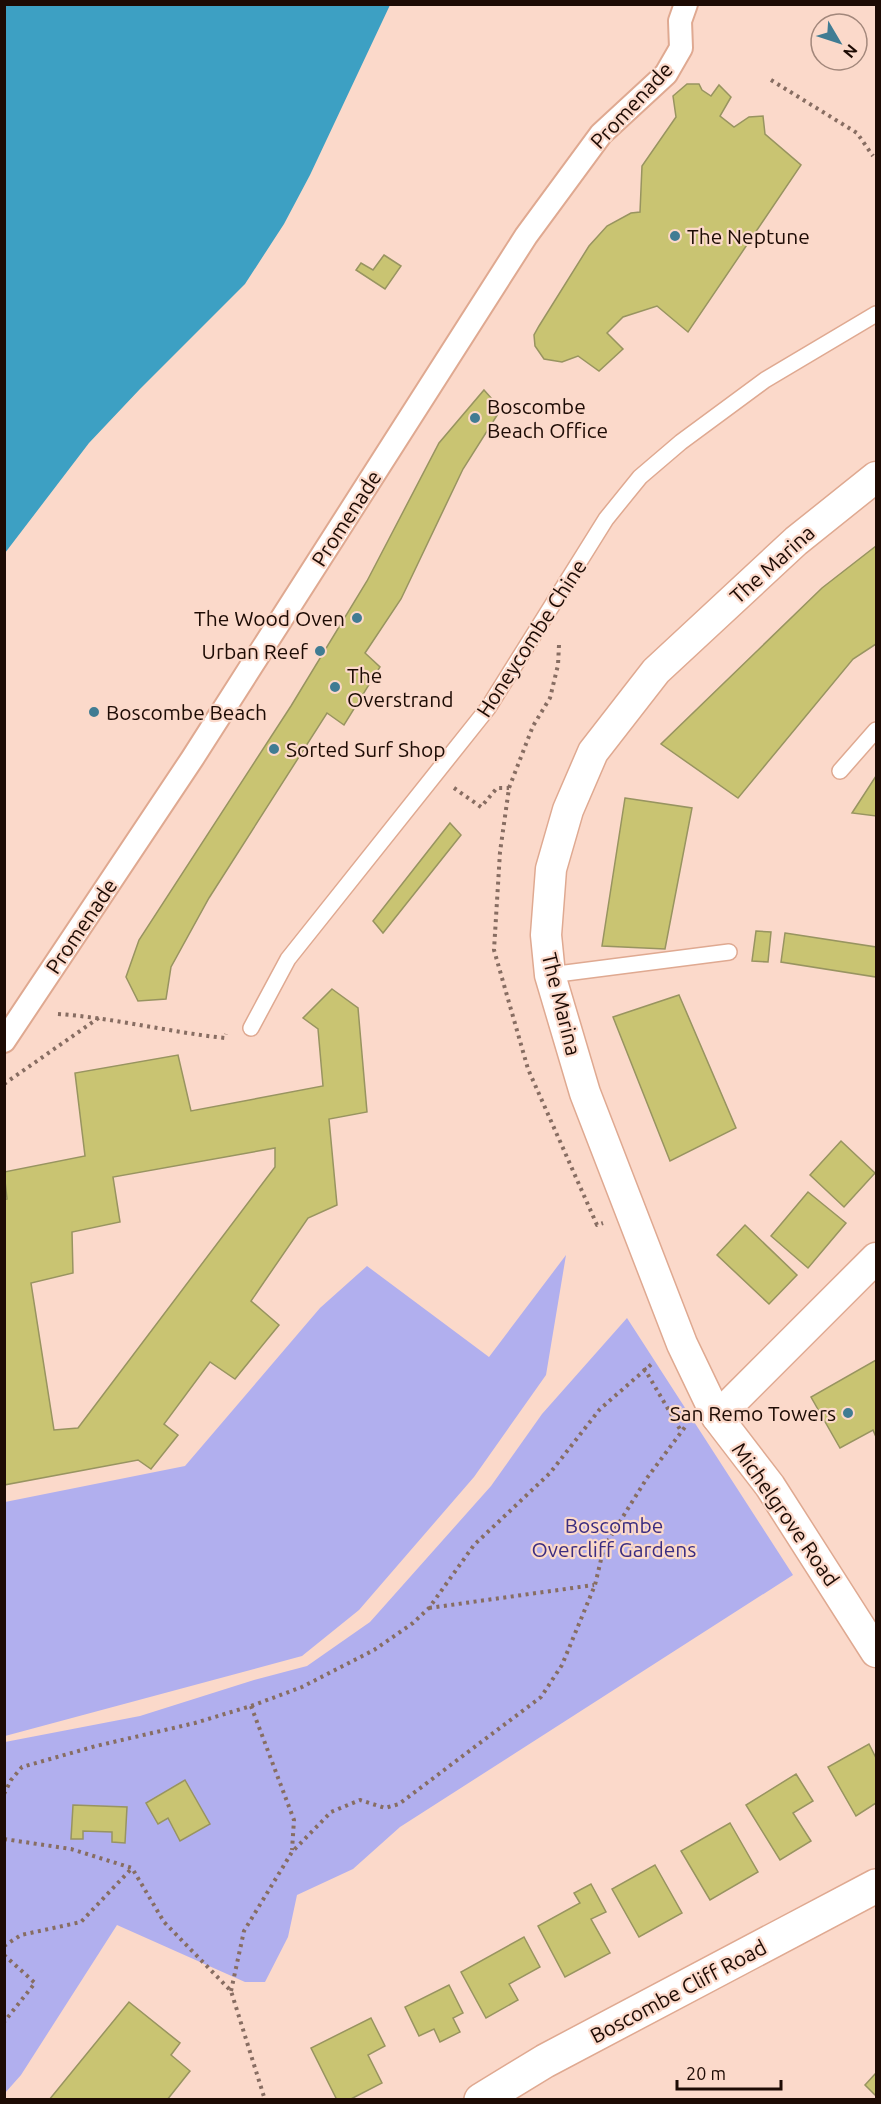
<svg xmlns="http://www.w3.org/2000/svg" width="881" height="2104" font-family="Ubuntu,sans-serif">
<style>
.green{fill:#b1afee}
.water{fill:#3da0c3}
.building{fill:#c9c472;stroke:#989460;stroke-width:1.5;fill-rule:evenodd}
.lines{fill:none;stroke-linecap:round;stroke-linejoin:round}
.service-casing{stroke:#dfa991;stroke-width:18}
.pedestrian-casing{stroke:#dfa991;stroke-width:26}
.minor-casing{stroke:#dfa991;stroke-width:33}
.tertiary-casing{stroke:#dfa991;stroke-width:36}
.path{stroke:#876d62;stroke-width:4;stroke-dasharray:3 4.5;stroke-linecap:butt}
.service{stroke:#fff;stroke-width:15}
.pedestrian{stroke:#fff;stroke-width:22}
.minor{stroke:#fff;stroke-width:30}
.tertiary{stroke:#fff;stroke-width:33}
.poi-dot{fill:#407c93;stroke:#fbd9ca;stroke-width:2}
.labels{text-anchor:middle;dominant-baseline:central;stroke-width:4.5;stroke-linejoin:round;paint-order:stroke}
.street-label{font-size:21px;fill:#1d0b04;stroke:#fbd9ca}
.poi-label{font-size:21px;fill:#1d0b04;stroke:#fbd9ca;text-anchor:start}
.park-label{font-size:21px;fill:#3b2d80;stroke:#fbd9ca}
</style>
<rect width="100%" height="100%" fill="#fbd9ca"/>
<g class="green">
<polygon points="566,1255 546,1375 474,1477 359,1610 302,1656 5,1736 5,1502 185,1466 320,1308 367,1266 489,1357"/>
<polygon points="627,1318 793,1575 400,1827 353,1869 297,1895 288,1937 265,1982 245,1982 117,1925 21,2075 5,2093 5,1742 140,1716 254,1680 307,1666 370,1622 491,1486 542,1414"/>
</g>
<polygon class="water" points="5,4 390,5 310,175 284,224 245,284 140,389 89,443 5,553"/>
<g class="building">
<polygon points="687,84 699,84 702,90 711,96 719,85 731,97 720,116 734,127 749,117 763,116 765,134 801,165 688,332 657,306 623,317 607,333 623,349 599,371 578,356 562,362 544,359 535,346 534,335 539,326 589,246 607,226 631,213 640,212 642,166 676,117 673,96"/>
<polygon points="384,255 401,266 385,289 356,270 361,263 373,270"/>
<polygon points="484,390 501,409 463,469 401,599 365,653 380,667 344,725 327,713 209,898 171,967 166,999 138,1001 126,977 139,940 291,706 367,581 439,443"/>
<polygon points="876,546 876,644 853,659 738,798 661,744 822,588"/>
<polygon points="876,776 876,816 852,813"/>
<polygon points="625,798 692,808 665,949 602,946"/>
<polygon points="450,823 461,835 383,933 373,921"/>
<polygon points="756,931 771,932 768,962 752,961"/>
<polygon points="785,933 876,947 876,977 781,962"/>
<path d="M332,989l26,19 9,104 -38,7 8,86 -29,13 -57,83 28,24 -44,54 -25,-17 -46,62 14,11 -27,34 -13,-9 -134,25v-285l3,-1 -3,-27 81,-16 -10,-83 103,-18 13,56 132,-25 -5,-57 -15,-11zM275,1148v19l-197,261 -24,2 -23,-147 42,-10 -1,-41 48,-10 -7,-45z"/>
<polygon points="679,995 736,1128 670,1161 613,1017"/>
<polygon points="841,1141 875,1173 844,1207 810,1175"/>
<polygon points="808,1192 846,1223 808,1268 771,1236"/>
<polygon points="745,1225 797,1275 769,1304 717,1255"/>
<polygon points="876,1360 876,1437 873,1430 840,1448 811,1397"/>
<polygon points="869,1744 876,1758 876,1803 856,1816 828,1767"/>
<polygon points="796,1774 813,1801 793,1813 811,1841 780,1860 746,1805"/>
<polygon points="185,1780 210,1824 180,1841 168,1818 158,1824 146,1803"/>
<polygon points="73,1805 127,1807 125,1843 112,1842 112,1832 83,1831 83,1839 71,1839"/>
<polygon points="730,1823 758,1872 710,1900 681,1851"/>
<polygon points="655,1865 682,1913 639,1937 612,1889"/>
<polygon points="591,1884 606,1912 591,1919 610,1953 565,1977 538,1926 580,1903 574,1893"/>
<polygon points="524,1937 540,1967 509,1984 518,2000 486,2018 461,1972"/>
<polygon points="449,1985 463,2013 453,2018 460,2032 440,2042 434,2029 419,2036 405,2007"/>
<polygon points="129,2002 180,2043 171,2055 190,2071 167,2100 49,2100"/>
<polygon points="371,2018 385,2046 368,2055 382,2083 349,2100 337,2100 311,2048"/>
<polygon points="876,2073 876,2096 865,2085"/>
</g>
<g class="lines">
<defs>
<g id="service">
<polyline points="840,771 876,730"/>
<polyline points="550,975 729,952"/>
<polyline points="251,1028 288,959 488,708 606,519 640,477 681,442 765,380 876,314"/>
</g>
<polyline id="pedestrian" points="4,1041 192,759 526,236 601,134 666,74 681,48 680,21 686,4"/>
<g id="minor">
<polyline points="876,477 796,541 656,671 593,752 568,810 551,869 546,935 550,975 585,1093 682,1344 717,1417 770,1486 876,1652"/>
<polyline points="717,1417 876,1258"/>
</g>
<polyline id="tertiary" points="481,2100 545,2061 876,1886"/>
</defs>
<use href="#service" class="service-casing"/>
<use href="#pedestrian" class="pedestrian-casing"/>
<use href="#minor" class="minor-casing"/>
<use href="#tertiary" class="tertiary-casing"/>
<g class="path">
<polyline points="771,80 857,133 873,156"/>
<polyline points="559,645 558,665 550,698 533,726 509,788 500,852 494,950 528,1069 597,1225 603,1223"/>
<polyline points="454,788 481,807 497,788 509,788"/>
<path d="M58,1014c56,4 110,18 167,24l1,-4"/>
<polyline points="4,1084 100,1017"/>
<polyline points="644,1368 681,1431"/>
<polyline points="429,1608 594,1585"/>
<polyline points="251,1706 294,1820 292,1850"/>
<polyline points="4,1794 11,1780 22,1767 96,1746 195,1723 251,1706 302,1687 374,1650 413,1623 429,1608 474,1545 550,1473 600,1409 654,1362"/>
<polyline points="4,1839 71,1849 132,1868 164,1922 231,1991 265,2100"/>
<polyline points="4,1946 21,1935 81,1922 132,1868"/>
<polyline points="4,1955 35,1983 4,2022"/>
<polyline points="231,1991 244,1931 292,1852 331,1812 360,1800 385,1808 399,1804 541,1697 562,1665 595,1585 604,1547 647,1478 685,1427"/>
</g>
<use href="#service" class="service"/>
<use href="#pedestrian" class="pedestrian"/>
<use href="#minor" class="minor"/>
<use href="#tertiary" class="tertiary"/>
</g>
<g class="poi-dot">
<circle cx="675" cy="236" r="6"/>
<circle cx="475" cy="418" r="6"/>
<circle cx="357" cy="618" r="6"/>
<circle cx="320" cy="651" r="6"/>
<circle cx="335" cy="687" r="6"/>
<circle cx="94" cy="712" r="6"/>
<circle cx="274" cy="749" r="6"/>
<circle cx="848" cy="1413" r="6"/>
</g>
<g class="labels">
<g class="street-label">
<text transform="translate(631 105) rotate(-47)">Promenade</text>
<text transform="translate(346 518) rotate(-57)">Promenade</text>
<text transform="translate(772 564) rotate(-42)">The Marina</text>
<text transform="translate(531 638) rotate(-57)">Honeycombe Chine</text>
<text transform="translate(81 926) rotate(-56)">Promenade</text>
<text transform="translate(562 1004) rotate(76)">The Marina</text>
<text transform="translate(786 1514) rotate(55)">Michelgrove Road</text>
<text transform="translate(678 1991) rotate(-28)">Boscombe Cliff Road</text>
</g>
<g class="poi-label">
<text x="687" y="236">The Neptune</text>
<text x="487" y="406">Boscombe<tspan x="487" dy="24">Beach Office</tspan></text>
<text x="345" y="618" text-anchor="end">The Wood Oven</text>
<text x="308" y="651" text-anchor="end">Urban Reef</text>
<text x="347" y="675">The<tspan x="347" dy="24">Overstrand</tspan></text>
<text x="106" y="712">Boscombe Beach</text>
<text x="286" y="749">Sorted Surf Shop</text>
<text x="836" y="1413" text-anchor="end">San Remo Towers</text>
</g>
<g class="park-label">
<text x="614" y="1525">Boscombe<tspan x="614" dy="24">Overcliff Gardens</tspan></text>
</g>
</g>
<rect width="881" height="2104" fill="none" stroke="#1d0b04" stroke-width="12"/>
<g transform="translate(839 42) rotate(129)"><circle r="28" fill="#fbd9ca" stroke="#a2877b" stroke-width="1.5"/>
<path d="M0-4.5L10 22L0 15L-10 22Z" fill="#407c93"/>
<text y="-9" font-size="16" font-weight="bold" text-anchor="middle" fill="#1d0b04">N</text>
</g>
<path d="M677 2080v9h104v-9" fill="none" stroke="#1d0b04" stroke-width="3"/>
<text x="686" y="2080" font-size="18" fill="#1d0b04" stroke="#fbd9ca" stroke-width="4.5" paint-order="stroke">20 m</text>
</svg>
